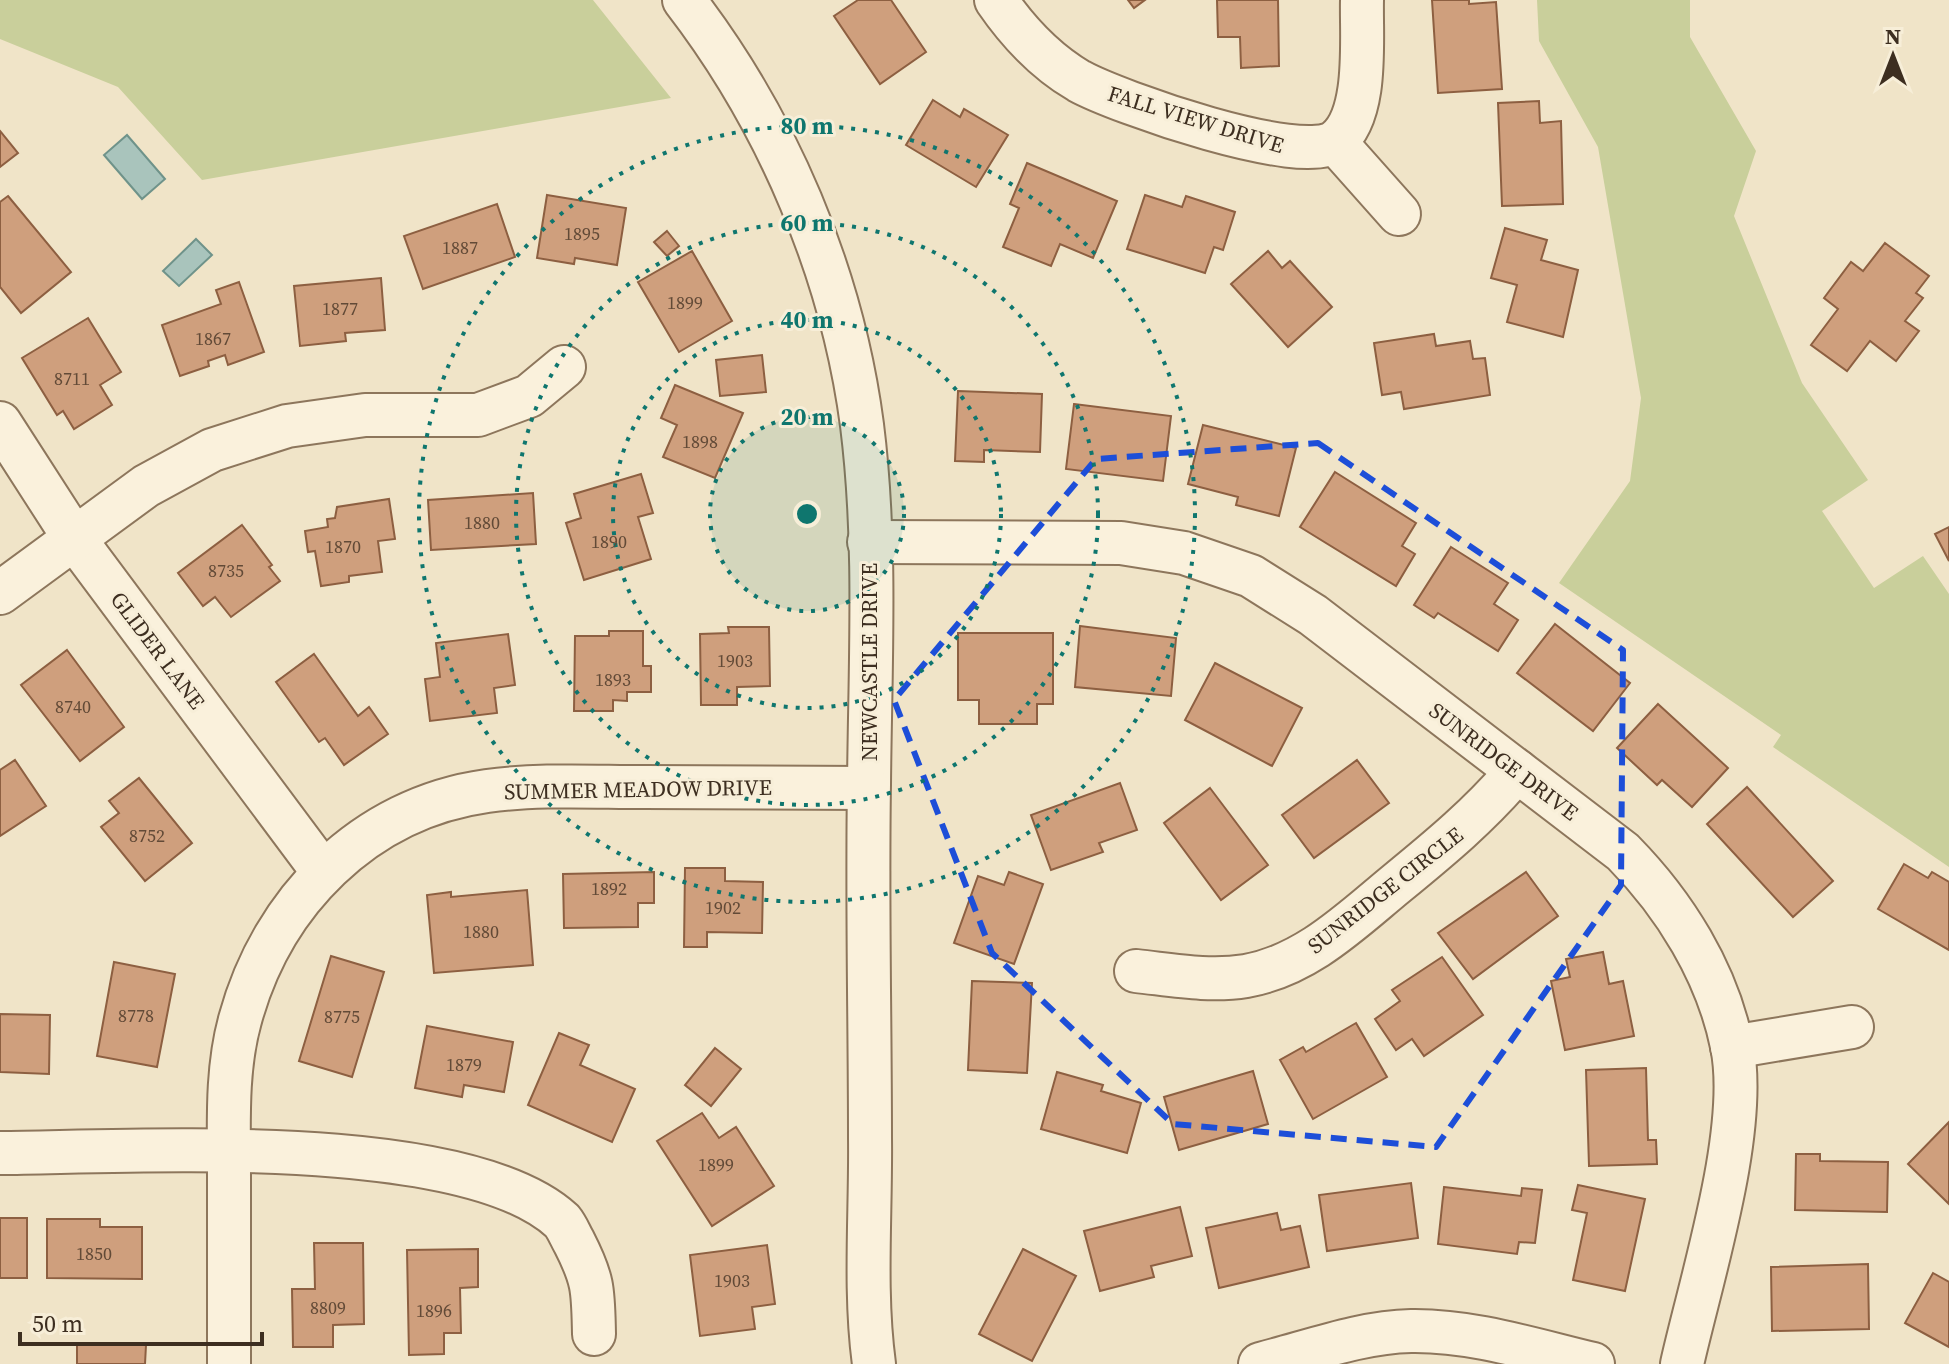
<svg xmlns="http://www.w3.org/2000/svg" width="1949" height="1364" font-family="'Source Serif 4',serif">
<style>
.green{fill:#c9cf9b}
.water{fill:#a9c4bc;stroke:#6f938a;stroke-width:2}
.building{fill:#cf9f7d;stroke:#8d5f41;stroke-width:2}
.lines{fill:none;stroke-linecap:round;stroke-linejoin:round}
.minor-casing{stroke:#8d765c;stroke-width:46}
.minor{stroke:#faf1dc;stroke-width:42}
.marked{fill:none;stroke:#1d4ed8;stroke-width:6;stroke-dasharray:16 10;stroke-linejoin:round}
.ring{fill:none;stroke:#0f766e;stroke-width:4;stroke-dasharray:4 8}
.labels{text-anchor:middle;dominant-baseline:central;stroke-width:6;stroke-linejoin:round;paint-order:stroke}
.number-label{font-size:18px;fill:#624a37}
.street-label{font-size:22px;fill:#3d2e20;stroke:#f7eed8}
.centre{fill:#0f766e;stroke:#f7eed8;stroke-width:4}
.ring-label{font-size:24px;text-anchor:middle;font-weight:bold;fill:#0f766e;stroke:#f7eed8;stroke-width:6;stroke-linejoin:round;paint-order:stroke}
</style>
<rect width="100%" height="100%" fill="#f0e4c8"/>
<g class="green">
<polygon points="0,0 593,0 671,98 202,180 118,87 0,39"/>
<polygon points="1537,0 1690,0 1690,37 1756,151 1734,216 1802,383 1868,480 1822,511 1874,588 1923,556 1949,594 1949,867 1773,747 1781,735 1559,583 1630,481 1641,398 1598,147 1539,41"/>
</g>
<g class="water">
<polygon points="127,135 165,179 142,199 104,155"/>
<polygon points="196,239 212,255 179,286 163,271"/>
</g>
<g class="building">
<polygon points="858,0 891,0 926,52 880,84 834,16"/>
<polygon points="1128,0 1145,0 1134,8"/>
<polygon points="1217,0 1278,0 1279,66 1241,68 1240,37 1218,37"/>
<polygon points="1432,0 1469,0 1469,4 1496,2 1502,89 1438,93"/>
<polygon points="933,100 960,117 964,109 1008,135 976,187 906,145"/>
<polygon points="1539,101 1540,123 1561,121 1563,204 1502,206 1498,103"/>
<polygon points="0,131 18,153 0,167"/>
<polygon points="1027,163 1117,201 1093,258 1060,244 1051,266 1003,247 1019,208 1010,204"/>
<polygon points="547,195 626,208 617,265 575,258 574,264 537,258"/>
<polygon points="1145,195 1182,207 1186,196 1235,212 1223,250 1214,247 1205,273 1127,249"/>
<polygon points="8,196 71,272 21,313 0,287 0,202"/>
<polygon points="497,204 515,257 423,289 404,236"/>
<polygon points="1505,228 1547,240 1541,260 1578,270 1563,337 1507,322 1517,285 1491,278"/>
<polygon points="667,231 679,246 667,256 654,242"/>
<polygon points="1885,243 1929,276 1916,293 1923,298 1905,321 1919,331 1896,361 1870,341 1847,371 1811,345 1838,309 1824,298 1851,262 1863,271"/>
<polygon points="692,251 732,321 679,352 638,282"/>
<polygon points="1268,251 1282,268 1290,261 1332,307 1288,347 1231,284"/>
<polygon points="381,278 385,330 345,333 346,341 300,346 294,286"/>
<polygon points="239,282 264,352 228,365 225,355 208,361 209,366 180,376 162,325 221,304 216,290"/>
<polygon points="88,318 121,372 100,385 112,405 74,429 63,411 57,415 22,358"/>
<polygon points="1434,334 1436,346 1470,341 1473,359 1485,358 1490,395 1404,409 1401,392 1382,395 1374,343"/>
<polygon points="762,355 766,392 720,396 716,360"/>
<polygon points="675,385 743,413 715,478 663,457 677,425 661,418"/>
<polygon points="958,391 1042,394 1040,452 984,450 984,462 955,461"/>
<polygon points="1074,404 1171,416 1163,481 1066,469"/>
<polygon points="1203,425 1296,448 1279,516 1236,505 1238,497 1188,484"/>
<polygon points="1335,472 1416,523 1402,546 1415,554 1396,586 1300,527"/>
<polygon points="641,474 653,513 638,517 651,559 584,580 566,523 581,518 574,494"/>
<polygon points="533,493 536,544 431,550 428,500"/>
<polygon points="389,499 395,539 378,541 382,572 349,576 349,582 321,586 315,551 308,552 305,531 328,527 327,519 335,518 337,507"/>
<polygon points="242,525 272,565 269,567 280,581 231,617 215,597 203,606 178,573"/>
<polygon points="1949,527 1949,561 1935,534"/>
<polygon points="1451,547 1508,583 1494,604 1518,620 1498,651 1438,613 1434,618 1414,605"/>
<polygon points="1555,624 1630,683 1593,731 1517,673"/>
<polygon points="1080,626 1176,638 1171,696 1075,687"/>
<polygon points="728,627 769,627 770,686 737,687 737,705 701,705 700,634 729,633"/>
<polygon points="609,631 643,631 643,666 651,666 651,692 627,692 627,701 613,700 613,711 574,711 575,636 609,636"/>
<polygon points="958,633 1053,633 1053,704 1037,704 1037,724 979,724 979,700 958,700"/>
<polygon points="508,634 515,685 494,688 497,713 430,721 425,679 440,677 436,643"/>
<polygon points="67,650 124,727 80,761 21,685"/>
<polygon points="314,654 358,716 369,707 388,734 344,765 325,738 319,742 276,682"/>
<polygon points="1215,663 1302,708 1272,766 1185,720"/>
<polygon points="1658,704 1728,768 1692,807 1662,780 1657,785 1617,748"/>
<polygon points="15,760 46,806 0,836 0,770"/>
<polygon points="1357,760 1389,803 1314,858 1282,815"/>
<polygon points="139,778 192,843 145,881 101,827 119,813 109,801"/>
<polygon points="1120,783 1137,830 1099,843 1103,852 1051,870 1031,815"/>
<polygon points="1747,787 1833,881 1793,917 1707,824"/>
<polygon points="1210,788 1268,865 1221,900 1164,823"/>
<polygon points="1904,864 1928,878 1932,872 1949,882 1949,950 1878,909"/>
<polygon points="685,868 725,868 725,881 763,882 762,933 707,932 707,947 684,947"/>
<polygon points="654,872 654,903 638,903 638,927 564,928 563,874"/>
<polygon points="1009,872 1043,884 1014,964 954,943 978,876 1004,885"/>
<polygon points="1526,872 1558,916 1473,979 1438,933"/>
<polygon points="527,890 533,965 434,973 427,895 451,892 451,897"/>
<polygon points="1603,952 1609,984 1623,981 1634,1036 1565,1050 1551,981 1570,977 1566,959"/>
<polygon points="331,956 384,972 352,1077 299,1061"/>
<polygon points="1442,957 1483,1015 1424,1056 1412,1039 1396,1050 1375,1019 1400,1001 1392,990"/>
<polygon points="114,962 175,974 157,1067 97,1056"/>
<polygon points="972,981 1032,983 1027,1073 968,1070"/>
<polygon points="0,1014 50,1015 49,1074 0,1072"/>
<polygon points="1356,1023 1387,1077 1313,1119 1280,1060 1303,1047 1306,1052"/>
<polygon points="427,1026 513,1042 504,1092 464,1085 462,1097 415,1088"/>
<polygon points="559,1033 589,1045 580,1065 635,1089 612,1142 528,1105"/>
<polygon points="715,1048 741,1069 711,1106 685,1085"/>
<polygon points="1646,1068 1648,1140 1656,1140 1657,1164 1589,1166 1586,1070"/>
<polygon points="1253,1071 1268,1124 1179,1150 1164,1097"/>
<polygon points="1057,1072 1103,1085 1101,1091 1141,1103 1127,1153 1041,1129"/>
<polygon points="702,1113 719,1138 736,1127 774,1186 712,1226 657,1141"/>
<polygon points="1949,1122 1949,1204 1908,1164"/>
<polygon points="1796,1154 1820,1154 1820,1161 1888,1162 1887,1212 1795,1210"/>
<polygon points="1411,1183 1418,1238 1327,1251 1319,1195"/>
<polygon points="1578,1185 1645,1199 1625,1291 1573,1280 1587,1213 1572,1210"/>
<polygon points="1444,1187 1521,1196 1522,1188 1542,1190 1535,1243 1519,1242 1517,1254 1438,1244"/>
<polygon points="1180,1207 1192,1256 1151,1266 1154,1277 1100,1291 1084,1231"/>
<polygon points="1277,1213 1281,1230 1300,1226 1309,1267 1219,1288 1206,1228"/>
<rect x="0" y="1218" width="27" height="60"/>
<polygon points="47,1219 100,1219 100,1227 142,1227 142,1279 47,1278"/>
<polygon points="314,1243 363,1243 364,1324 333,1325 333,1347 293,1347 292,1289 315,1289"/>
<polygon points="767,1245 775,1304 752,1307 755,1329 700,1336 690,1255"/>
<polygon points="478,1249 478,1287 460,1288 461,1333 444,1333 444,1354 409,1355 407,1250"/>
<polygon points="1023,1249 1076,1276 1032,1361 979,1334"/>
<polygon points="1868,1264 1869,1329 1772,1331 1771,1267"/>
<polygon points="1933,1273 1949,1282 1949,1347 1905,1323"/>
<polygon points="77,1344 146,1345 145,1364 77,1364"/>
</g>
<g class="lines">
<defs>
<g id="minor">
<path d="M684,0c94,122 158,273 178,425 15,119 8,241 7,360 -2,118 1,236 1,353 1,74 -6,153 4,226"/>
<path d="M996,0c22,32 49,61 83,81 38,21 223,86 257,60 33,-26 25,-103 26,-141"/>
<polyline points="1335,142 1399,214"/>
<polyline points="0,423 74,538 323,872"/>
<path d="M869,542l252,1 63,10 67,23 62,39 310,237c52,53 94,120 109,194 17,84 -31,233 -50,318"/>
<polyline points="0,593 146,486 212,450 287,426 365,415 478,415 529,396 564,367"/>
<path d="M1136,971c37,4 73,11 110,5 61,-11 105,-55 150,-92 44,-36 85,-70 121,-113"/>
<polyline points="1732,1047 1852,1027"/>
<path d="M0,1153c133,-1 464,-22 562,68 5,6 8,14 12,21 20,39 19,49 20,92"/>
<path d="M229,1364c0,-63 0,-125 0,-188 0,-51 -3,-106 11,-156 32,-118 124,-212 247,-229 51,-7 106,-4 157,-4 75,1 150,1 224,1"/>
<path d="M1260,1364c48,-12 100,-32 151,-33 61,-1 123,19 182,33"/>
</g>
</defs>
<use href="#minor" class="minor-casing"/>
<use href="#minor" class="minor"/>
</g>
<path class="marked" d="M1318,443l305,207 -2,235 -185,262 -263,-23 -181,-171 -98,-253 202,-241z"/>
<circle cx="807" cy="514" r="97" fill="#0f766e" fill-opacity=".12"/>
<g class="ring">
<circle cx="807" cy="514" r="97"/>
<circle cx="807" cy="514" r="194"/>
<circle cx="807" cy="514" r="291"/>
<circle cx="807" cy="514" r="388"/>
</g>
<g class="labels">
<g class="number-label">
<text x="582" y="233">1895</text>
<text x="460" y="247">1887</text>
<text x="685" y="302">1899</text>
<text x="340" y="308">1877</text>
<text x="213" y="338">1867</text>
<text x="72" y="378">8711</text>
<text x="700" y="441">1898</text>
<text x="482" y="522">1880</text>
<text x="609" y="541">1890</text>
<text x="343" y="546">1870</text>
<text x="226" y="570">8735</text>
<text x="735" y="660">1903</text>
<text x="613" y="679">1893</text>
<text x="73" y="706">8740</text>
<text x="147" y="835">8752</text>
<text x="609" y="888">1892</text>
<text x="723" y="907">1902</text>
<text x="481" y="931">1880</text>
<text x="136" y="1015">8778</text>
<text x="342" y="1016">8775</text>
<text x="464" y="1064">1879</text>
<text x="716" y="1164">1899</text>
<text x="94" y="1253">1850</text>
<text x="732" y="1280">1903</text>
<text x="328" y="1307">8809</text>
<text x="434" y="1310">1896</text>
</g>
<g class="street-label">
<text transform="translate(1196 119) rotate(17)">FALL VIEW DRIVE</text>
<text transform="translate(158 650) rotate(53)">GLIDER LANE</text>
<text transform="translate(869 662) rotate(-90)">NEWCASTLE DRIVE</text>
<text transform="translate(1504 761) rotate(37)">SUNRIDGE DRIVE</text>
<text transform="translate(638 789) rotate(-1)">SUMMER MEADOW DRIVE</text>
<text transform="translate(1385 890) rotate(-38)">SUNRIDGE CIRCLE</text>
</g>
</g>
<circle cx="807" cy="514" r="12" class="centre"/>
<g class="ring-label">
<text x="807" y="134">80 m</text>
<text x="807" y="231">60 m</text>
<text x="807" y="328">40 m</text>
<text x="807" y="425">20 m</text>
</g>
<g transform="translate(1893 56)" stroke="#f7eed8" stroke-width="6" paint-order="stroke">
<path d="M0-6L14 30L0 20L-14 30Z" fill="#3d2e20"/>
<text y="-12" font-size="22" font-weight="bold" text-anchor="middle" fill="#3d2e20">N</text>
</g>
<path d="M20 1332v12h242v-12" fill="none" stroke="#3d2e20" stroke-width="4"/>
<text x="32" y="1332" font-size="24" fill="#3d2e20" stroke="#f7eed8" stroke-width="6" paint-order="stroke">50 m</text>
</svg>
